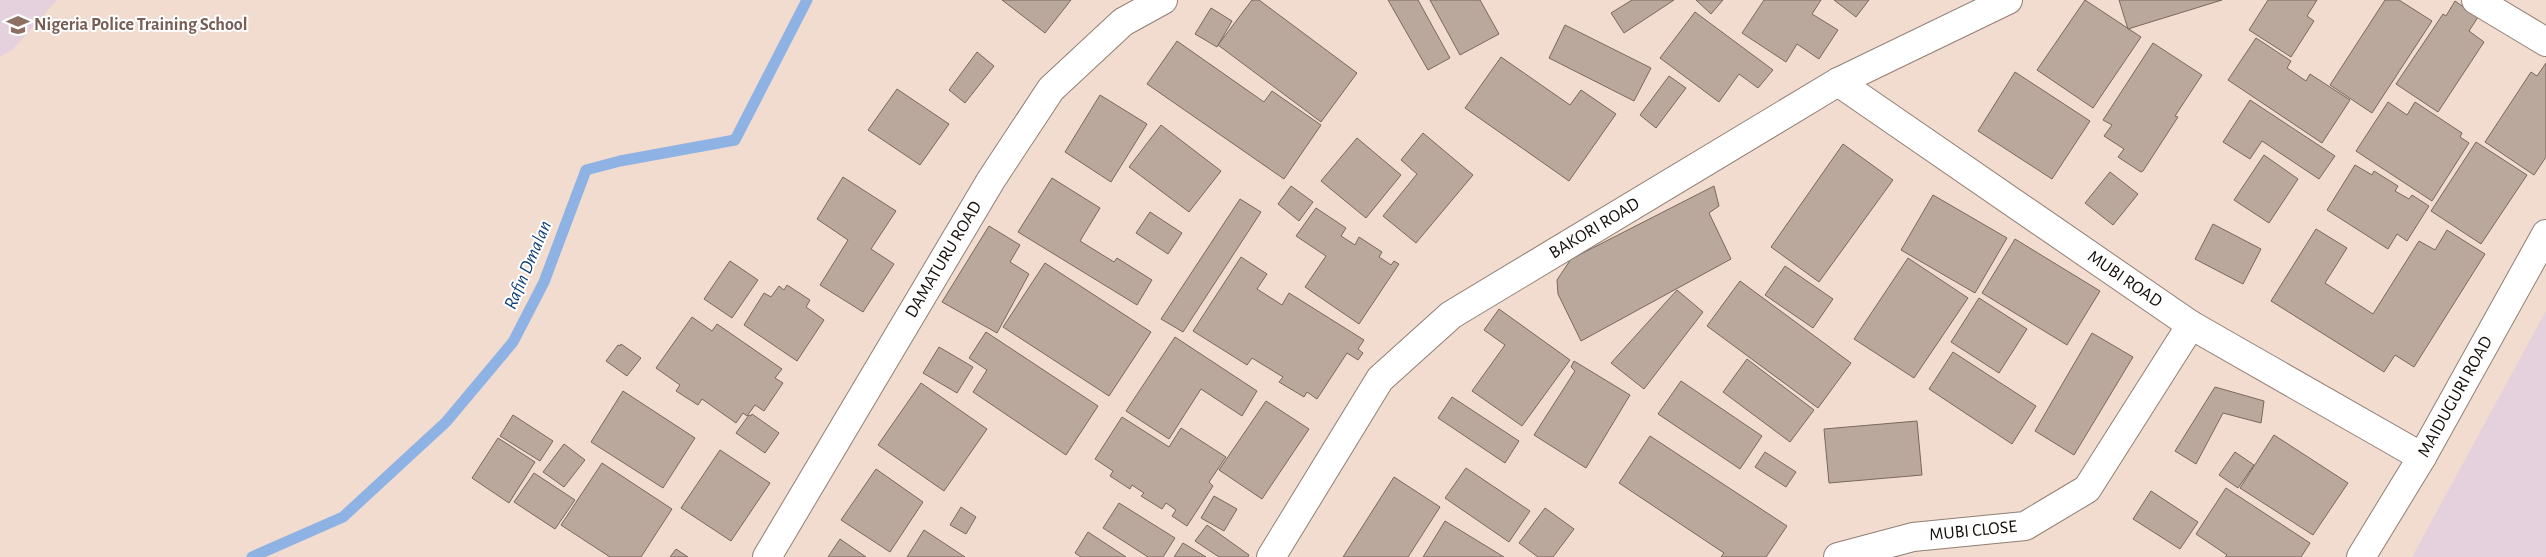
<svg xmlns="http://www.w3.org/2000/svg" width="2546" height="557" font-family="'Alegreya Sans',sans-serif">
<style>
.education{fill:#e5d0dd}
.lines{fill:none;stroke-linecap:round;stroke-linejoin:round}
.stream{stroke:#8eb2e3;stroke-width:11}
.building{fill:#bba89c;stroke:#7a685d}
.minor-casing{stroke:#917f73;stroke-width:30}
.minor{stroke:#fff;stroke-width:28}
.labels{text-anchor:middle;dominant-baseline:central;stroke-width:4;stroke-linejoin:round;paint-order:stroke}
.education-label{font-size:18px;font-weight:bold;fill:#785e54;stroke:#fff;text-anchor:start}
.street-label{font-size:18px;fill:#140d09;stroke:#fff}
.water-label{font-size:19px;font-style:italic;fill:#0f3f79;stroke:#fff}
</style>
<rect width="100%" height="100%" fill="#f1dccf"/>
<g class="education">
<polygon points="0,0 57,0 13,49 0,57"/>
<polygon points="2546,311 2546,557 2412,557"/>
</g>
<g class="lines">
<polyline class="stream" points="252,557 343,517 446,422 513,342 544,282 586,170 620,161 735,140 807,0"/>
</g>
<g class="building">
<polygon points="1002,0 1071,0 1045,33"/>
<polygon points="1252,0 1259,0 1357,73 1321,122 1218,45"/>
<polygon points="1388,0 1418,0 1450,58 1428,70"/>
<polygon points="1430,0 1480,0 1499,34 1460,55"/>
<polygon points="1632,0 1674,0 1624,33 1611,13"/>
<polygon points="1696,0 1723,0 1711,14"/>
<polygon points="1764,0 1821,0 1812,14 1838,30 1819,59 1797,44 1786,62 1742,33"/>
<polygon points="1834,0 1869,0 1856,17"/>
<polygon points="2085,0 2141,37 2093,108 2037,70"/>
<polygon points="2119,0 2222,0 2128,29"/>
<polygon points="2268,0 2317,0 2307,16 2314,21 2291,57 2249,30"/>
<polygon points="2385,0 2399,0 2432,21 2372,113 2330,85"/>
<polygon points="2455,1 2478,17 2469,31 2484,42 2438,112 2396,84 2443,14 2446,16"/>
<polygon points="1211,8 1232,21 1217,47 1195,34"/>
<polygon points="1695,12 1773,70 1758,88 1739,74 1719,102 1660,58"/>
<polygon points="1565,25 1651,68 1634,101 1549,58"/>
<polygon points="2256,38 2291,61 2287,68 2306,81 2310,74 2350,100 2322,143 2228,80"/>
<polygon points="1177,41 1264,102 1272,91 1321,125 1284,179 1147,84"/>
<polygon points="2153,43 2202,75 2175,116 2178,117 2143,171 2141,172 2118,157 2124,149 2104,136 2112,125 2103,120"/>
<polygon points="977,52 994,66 965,103 949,90"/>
<polygon points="1501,57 1570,105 1581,90 1616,114 1569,181 1465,108"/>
<polygon points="2546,63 2546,157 2534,175 2485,142 2531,72 2537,76"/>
<polygon points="2015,72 2090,121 2052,179 1978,131"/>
<polygon points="1669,76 1686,88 1656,128 1640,115"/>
<polygon points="897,89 949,124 920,165 868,130"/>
<polygon points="1100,95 1147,124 1111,182 1065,152"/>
<polygon points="2250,100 2335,156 2319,179 2262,141 2250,159 2223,142"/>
<polygon points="2388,102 2407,115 2415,102 2462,133 2460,137 2469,143 2432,201 2356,151"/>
<polygon points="1161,125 1221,171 1189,212 1129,167"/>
<polygon points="1423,133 1473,175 1416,243 1383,216 1417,174 1401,160"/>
<polygon points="1357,138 1401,175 1366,218 1321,181"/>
<polygon points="2476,142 2527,175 2481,244 2431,211"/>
<polygon points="1843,144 1893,180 1819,282 1771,247"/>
<polygon points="2264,155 2298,179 2269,223 2234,200"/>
<polygon points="2355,165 2372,175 2374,171 2398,186 2395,191 2409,199 2412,195 2429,206 2407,241 2397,234 2388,249 2327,210"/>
<polygon points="2110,172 2138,194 2113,225 2085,203"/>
<polygon points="843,177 896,211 871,249 894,264 863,312 820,285 848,240 817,219"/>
<polygon points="1052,178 1100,208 1080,241 1114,262 1117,258 1152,280 1137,305 1018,232"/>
<polygon points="1291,186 1313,202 1299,221 1278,204"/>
<polygon points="1714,186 1719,206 1709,213 1731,259 1581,341 1558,294 1557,280 1571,259"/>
<polygon points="1933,195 2007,238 1975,293 1901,250"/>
<polygon points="1240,199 1261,212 1183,332 1161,319"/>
<polygon points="1316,208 1346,228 1341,236 1355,245 1359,237 1382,252 1379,257 1391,265 1394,261 1399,264 1359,324 1305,287 1326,256 1296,236"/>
<polygon points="1150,212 1182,233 1168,254 1136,233"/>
<polygon points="2213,224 2261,249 2243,284 2195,259"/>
<polygon points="989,226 1020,245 1010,262 1029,274 997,333 942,302"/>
<polygon points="2316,229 2347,248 2325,283 2373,314 2419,241 2435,250 2447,230 2485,254 2414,367 2395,355 2384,372 2271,301"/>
<polygon points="2015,239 2100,291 2067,345 1982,293"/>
<polygon points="1241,257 1267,274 1257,289 1282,305 1289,293 1364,340 1358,349 1363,353 1358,360 1347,353 1317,399 1307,392 1304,397 1279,382 1283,377 1252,358 1247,365 1193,331"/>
<polygon points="1908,258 1968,298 1914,378 1854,339"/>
<polygon points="730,261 758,280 732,318 704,299"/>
<polygon points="1045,263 1151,332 1109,396 1003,327"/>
<polygon points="1785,266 1833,299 1813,328 1765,295"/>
<polygon points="1740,281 1851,363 1818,408 1707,326"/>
<polygon points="787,285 810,300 806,307 824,320 797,361 744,325 764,293 771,297 779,286 784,290"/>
<polygon points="1677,290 1703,312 1644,389 1611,363"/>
<polygon points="1979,298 2027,329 1999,373 1951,342"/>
<polygon points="1499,309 1570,360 1522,426 1472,391 1505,345 1484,330"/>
<polygon points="692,317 712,331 717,324 782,369 775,378 783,383 764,411 755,405 747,416 743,413 736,423 702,399 698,405 676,391 680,385 656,368"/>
<polygon points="986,332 1098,406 1066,455 973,392 987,370 969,358"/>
<polygon points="2092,333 2133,357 2074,455 2035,431"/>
<polygon points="1175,337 1257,391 1242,416 1201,389 1169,439 1126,411"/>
<polygon points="621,344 641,358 627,376 606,361 618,345 620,346"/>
<polygon points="939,347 973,367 957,393 923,373"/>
<polygon points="1953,352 2036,406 2012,444 1929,389"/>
<polygon points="1747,359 1814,410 1790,442 1723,392"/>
<polygon points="1574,361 1630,395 1586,468 1534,435 1575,371 1571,367"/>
<polygon points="1681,381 1762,436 1740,469 1658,414"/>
<polygon points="921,383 987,429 944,491 878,445"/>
<polygon points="2215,387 2264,401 2261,423 2223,413 2196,464 2175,451"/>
<polygon points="623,391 695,438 663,488 591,442"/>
<polygon points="1452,397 1519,441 1505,463 1438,418"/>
<polygon points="1266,401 1309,429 1262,499 1219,470"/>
<polygon points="752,414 779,433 765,453 736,433 749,415 751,416"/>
<polygon points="513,415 553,441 540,461 500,436"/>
<polygon points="1122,417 1169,447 1181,428 1226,457 1209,482 1213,486 1187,526 1172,516 1176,510 1166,503 1162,509 1141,496 1144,493 1132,485 1130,489 1110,476 1113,471 1095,459"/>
<polygon points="1917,421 1922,475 1829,483 1824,429"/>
<polygon points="2274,435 2348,483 2313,535 2240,488"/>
<polygon points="1650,436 1787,526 1766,557 1721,557 1724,553 1619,483"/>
<polygon points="498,438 535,462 509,503 472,478"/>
<polygon points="564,444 585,460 564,487 543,472"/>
<polygon points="720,450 770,483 731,541 681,508"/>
<polygon points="1765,452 1796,472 1786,487 1755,467"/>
<polygon points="2235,452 2254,465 2238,488 2219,475"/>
<polygon points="602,463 672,509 641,557 610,557 561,525"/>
<polygon points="1466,468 1530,511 1509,542 1445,498"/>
<polygon points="876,469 923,502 890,552 841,520"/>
<polygon points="534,473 575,500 555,529 514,502"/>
<polygon points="1394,477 1440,507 1408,557 1343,557"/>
<polygon points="2226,488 2310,543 2301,557 2225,557 2227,555 2196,534"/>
<polygon points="2151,491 2198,522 2180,549 2133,519"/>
<polygon points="1214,496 1237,509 1224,531 1201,518"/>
<polygon points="1119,503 1175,538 1163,557 1148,557 1103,528"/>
<polygon points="961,507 976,517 966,534 950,525"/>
<polygon points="1545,508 1574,529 1553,557 1538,557 1519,543"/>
<polygon points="1445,521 1504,557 1423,557"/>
<polygon points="1207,525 1249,555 1248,557 1219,557 1195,541"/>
<polygon points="924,530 965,557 907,557"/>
<polygon points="1088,532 1126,557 1081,557 1075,553"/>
<polygon points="840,539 866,557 828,557"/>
<polygon points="1183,543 1206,557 1174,557"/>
<polygon points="676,549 688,557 670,557"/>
</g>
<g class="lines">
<defs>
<g id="minor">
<polyline points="2476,0 2546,42"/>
<path id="s1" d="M1838,82l353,243 231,132"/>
<path id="s2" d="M767,557l224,-377 60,-91 72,-67 40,-22"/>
<path id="s3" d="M1271,557l109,-178 71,-64 387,-233 170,-82"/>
<path id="s4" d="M1838,557l75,-20 112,-11 62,-37 104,-164"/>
<path id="s5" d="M2361,557l61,-100 124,-223"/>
</g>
</defs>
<use href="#minor" class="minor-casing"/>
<use href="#minor" class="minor"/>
</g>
<defs>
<symbol id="university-bare" viewBox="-9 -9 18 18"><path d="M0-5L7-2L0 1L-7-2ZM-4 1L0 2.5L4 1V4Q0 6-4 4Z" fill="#8d6e63" stroke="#fff" stroke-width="2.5" paint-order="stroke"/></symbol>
</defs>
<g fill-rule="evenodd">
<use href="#university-bare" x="2" y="9" width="32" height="32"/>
</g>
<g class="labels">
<g class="education-label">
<text x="34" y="25">Nigeria Police Training School</text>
</g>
<g class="street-label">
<text stroke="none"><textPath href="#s3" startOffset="472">BAKORI ROAD</textPath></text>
<text stroke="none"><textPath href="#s2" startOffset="346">DAMATURU ROAD</textPath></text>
<text stroke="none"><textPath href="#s1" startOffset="348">MUBI ROAD</textPath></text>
<text stroke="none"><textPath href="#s5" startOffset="186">MAIDUGURI ROAD</textPath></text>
<text stroke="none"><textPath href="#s4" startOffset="138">MUBI CLOSE</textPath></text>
</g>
<g class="water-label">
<text transform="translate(528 265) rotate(-67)">Rafin Dmalan</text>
</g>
</g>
</svg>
